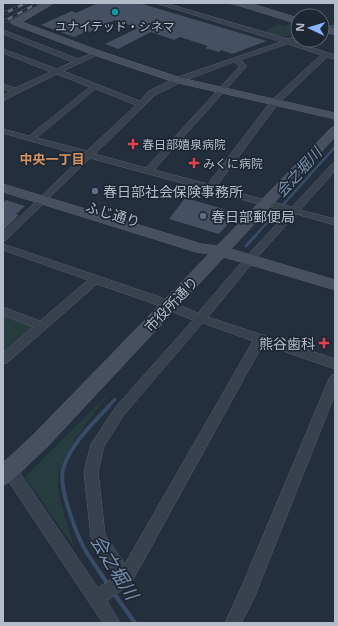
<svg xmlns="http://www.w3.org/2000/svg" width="338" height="626" font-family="'Open Sans','Noto Sans JP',sans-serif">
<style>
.green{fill:#263c3f}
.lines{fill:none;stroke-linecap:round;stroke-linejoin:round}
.stream-far2{stroke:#394c67;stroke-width:2.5}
.stream-far1{stroke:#394c67;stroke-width:3}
.stream{stroke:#394c67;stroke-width:4}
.building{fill:#455162}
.street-casing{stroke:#565f6c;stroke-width:1}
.secondary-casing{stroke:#565f6c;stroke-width:1}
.street{fill:#38414e;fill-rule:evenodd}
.secondary{fill:#465061;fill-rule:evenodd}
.rail-casing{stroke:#5a6575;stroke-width:3}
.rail{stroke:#1d2633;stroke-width:2;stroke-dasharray:5.5;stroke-linecap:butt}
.culture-dot{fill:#0f9aa8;stroke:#1d2633;stroke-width:1.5}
.health-dot{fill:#e0444e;stroke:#1d2633;stroke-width:1.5}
.service-dot{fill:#5c6f8a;stroke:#1d2633;stroke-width:1.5}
.labels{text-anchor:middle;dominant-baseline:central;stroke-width:3.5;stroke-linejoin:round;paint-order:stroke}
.far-poi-label{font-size:12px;fill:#b4bcc9;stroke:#1d2633;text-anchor:start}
.far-neighbourhood-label{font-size:13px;font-weight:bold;fill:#d59563;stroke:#1d2633}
.poi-label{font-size:14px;fill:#b4bcc9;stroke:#1d2633;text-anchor:start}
.street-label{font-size:14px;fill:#b4bcc9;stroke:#1d2633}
.water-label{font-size:15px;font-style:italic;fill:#7c92b1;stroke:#1d2633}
.near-water-label{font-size:18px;font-style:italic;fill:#7c92b1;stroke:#1d2633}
</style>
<rect width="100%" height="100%" fill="#242f3e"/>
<g class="green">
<path d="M291,22l7,2v10c-13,4 -21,2 -34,-2l14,-8 6,2z"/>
<polygon points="3,313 39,327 3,357"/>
<path d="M110,392c-16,22 -56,68 -52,95 3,20 11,41 16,60l-49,-70z"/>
</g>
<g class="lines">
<polyline class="stream-far2" points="255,236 335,147"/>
<g class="stream-far1">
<polyline points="246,246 256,235"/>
<polyline points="108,407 115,399"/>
</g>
<g class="stream">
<path d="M109,586c-7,-11 -15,-22 -22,-33 -10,-16 -29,-66 -24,-84 7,-24 29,-45 46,-63"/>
<polyline points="113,592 135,623"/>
</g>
</g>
<g class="building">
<polygon points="98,3 139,3 267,41 232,54 221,50 219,52 205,48 208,46 180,37 174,40 151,32 118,49 105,44 138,28 115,20 90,32 87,31 74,37 41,25 72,11 76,13"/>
<polygon points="185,198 238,213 219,234 169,219"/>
<polygon points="6,200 25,206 16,214 19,215 3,231 3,203"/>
</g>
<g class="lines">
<defs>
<g id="street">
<path d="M156,3h9l123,36 10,-3 1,4 -5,2 41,13v4l-8,-2 -50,48 -61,82 76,20 40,-43 3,-1v8l-35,39 35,9v6l-39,-11 -42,47 -46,56 127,42v10l-72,-25 -132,239 -24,18 13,22h-17l-100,-150v-13l12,6 83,122 18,-12 -25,-39 -7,-65 7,-28 24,-36 78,-88 -44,-18 -52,-18 -90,79 -4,1v-11l30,-26 -30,-12v-8l37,14 48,-41 -85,-30v-6l154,52 41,17 48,-56 42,-45 -198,-54 -84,82 -3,1v-8l80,-77 -80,-23v-4l26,7 61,-49 -33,-13 -39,19 -15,8v-5l7,-5 -7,-2v-5l12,4 36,-16 -48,-19v-4l54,20 15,-7 -69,-28v-4l75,29 17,-7h4v2l-36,17 77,30 9,-10 26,-13 106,-36zM288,44l33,11 -50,46 -63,83 -54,-14 92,-103v-2l-5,-5zM235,62l5,4 -94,102 -51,-14 60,-59 26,-13zM96,89l40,16 -49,46 -50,-13zM203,323l50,18 -128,223 -20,-29 -7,-63 6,-26 19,-30z"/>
<polygon points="228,3 242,3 253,6 250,8"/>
<polygon points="335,26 335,30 322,32 322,28"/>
<polygon points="335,374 335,394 254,598 241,623 225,623 242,586 329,379 331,376"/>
</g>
<g id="secondary">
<polygon points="44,3 54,3 22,22 100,51 181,78 335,113 335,119 174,82 94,55 12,24 10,22"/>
<polygon points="236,3 249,3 298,18 298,24 237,5"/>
<polygon points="322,25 335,29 335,35 322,31"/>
<polygon points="335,127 335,137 231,249 335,280 335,290 224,257 48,446 10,482 3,485 3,463 34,434 209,254 196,252 3,192 3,184 202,244 217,246 331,128"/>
</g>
</defs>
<use href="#street" class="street-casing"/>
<use href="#secondary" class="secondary-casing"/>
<use href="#street" class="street"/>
<use href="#secondary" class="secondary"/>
<defs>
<g id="rail">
<polyline points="3,14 26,3"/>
<polyline points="3,22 38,3"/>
</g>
</defs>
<use href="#rail" class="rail-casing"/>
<use href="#rail" class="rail"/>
</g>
<circle class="culture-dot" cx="115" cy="12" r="4"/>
<g class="health-dot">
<path d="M131 138h4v4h4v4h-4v4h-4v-4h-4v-4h4z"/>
<path d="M192 157h4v4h4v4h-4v4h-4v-4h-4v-4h4z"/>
<path d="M322 337h4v4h4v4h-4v4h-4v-4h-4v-4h4z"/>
</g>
<g class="service-dot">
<circle cx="95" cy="191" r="4"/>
<circle cx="203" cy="216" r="4"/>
</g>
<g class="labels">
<g class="far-poi-label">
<text x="115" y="26" text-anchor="middle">ユナイテッド・シネマ</text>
<text x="142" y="144">春日部嬉泉病院</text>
<text x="203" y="163">みくに病院</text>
</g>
<g class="far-neighbourhood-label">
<text x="52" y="159">中央一丁目</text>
</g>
<g class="poi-label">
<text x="103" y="191">春日部社会保険事務所</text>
<text x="211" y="216">春日部郵便局</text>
<text x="315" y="343" text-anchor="end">熊谷歯科</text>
</g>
<g class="street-label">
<text transform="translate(113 214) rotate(17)">ふじ通り</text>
<text transform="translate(171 304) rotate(-46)">市役所通り</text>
</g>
<g class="water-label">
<text transform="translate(298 172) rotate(-48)">会之堀川</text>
</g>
<g class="near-water-label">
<text transform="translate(115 567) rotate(58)">会之堀川</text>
</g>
</g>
<rect width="338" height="626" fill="none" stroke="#b4bcc9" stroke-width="8"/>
<g transform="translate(310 28) rotate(274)"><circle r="19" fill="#1d2633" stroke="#59626f"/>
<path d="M0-3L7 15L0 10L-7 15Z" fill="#8ab4f8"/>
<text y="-6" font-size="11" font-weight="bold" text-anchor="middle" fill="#b4bcc9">N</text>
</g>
</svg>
